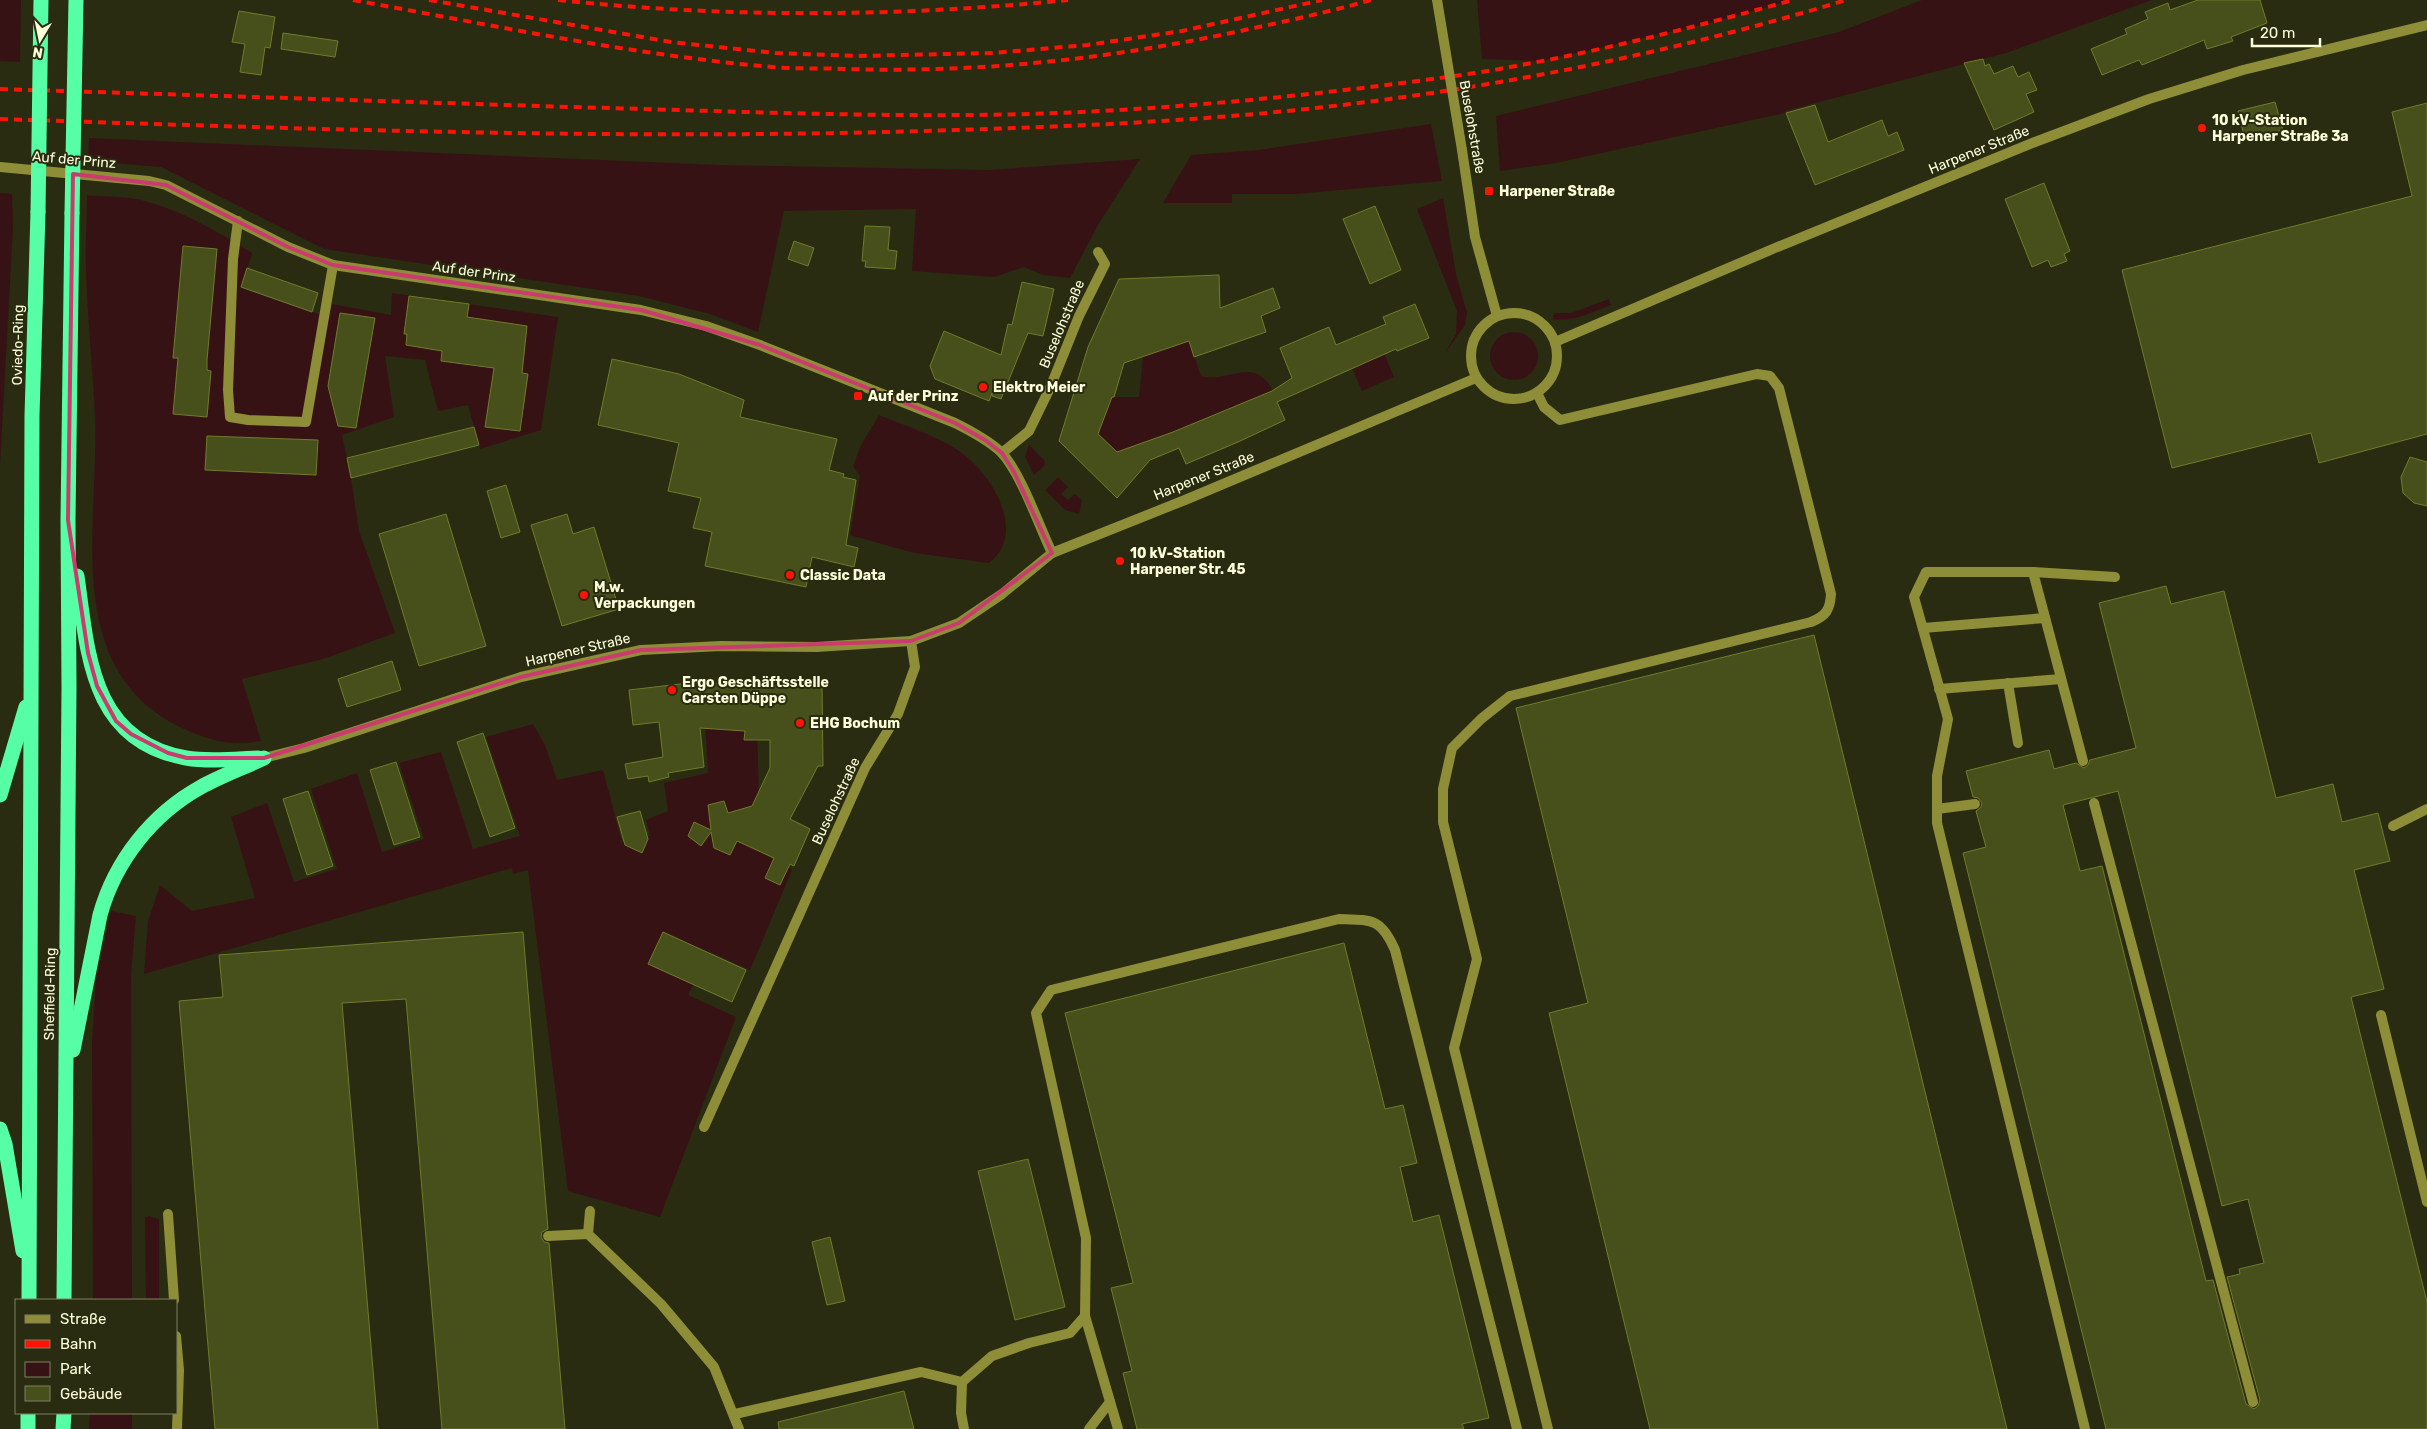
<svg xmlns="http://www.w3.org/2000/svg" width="2427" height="1429" font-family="Rubik,sans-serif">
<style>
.green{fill:#371215}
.building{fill:#474f1b;stroke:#707c2b;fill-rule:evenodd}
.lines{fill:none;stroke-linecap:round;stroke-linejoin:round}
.lane{stroke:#8e8d38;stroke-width:10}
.street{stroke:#8e8d38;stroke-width:10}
.highway{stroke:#56ffa6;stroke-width:15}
.rail{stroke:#ff1307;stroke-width:4;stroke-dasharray:8 6;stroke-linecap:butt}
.street-bridge{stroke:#8e8d38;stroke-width:10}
.highway-bridge{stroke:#56ffa6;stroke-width:15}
.marked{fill:none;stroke:#cb3b6e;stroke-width:4;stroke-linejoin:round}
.poi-dot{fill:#ff1307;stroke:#292c10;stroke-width:2}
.labels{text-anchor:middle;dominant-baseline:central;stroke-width:4;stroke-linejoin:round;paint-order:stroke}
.poi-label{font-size:14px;font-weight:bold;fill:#fdffdb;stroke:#292c10;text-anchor:start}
.street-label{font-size:14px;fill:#fdffdb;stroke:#292c10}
</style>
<rect width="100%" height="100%" fill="#292c10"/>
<g class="green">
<polygon points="0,0 21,0 20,62 0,61"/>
<polygon points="1477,0 1793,0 1705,24 1542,61 1482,59"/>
<polygon points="1922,0 2152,0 2006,53 1785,111 1785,113 1556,163 1500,171 1496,116 1839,32"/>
<polygon points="1431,124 1442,181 1296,194 1232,194 1232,203 1163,203 1191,155 1259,150"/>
<polygon points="89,138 718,165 989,170 1140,159 1098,225 1070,278 1043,275 1024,267 994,277 912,271 916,209 784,211 758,332 710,314 639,296 324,249 161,167 88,161"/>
<polygon points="0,193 12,194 13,227 0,466"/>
<path d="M87,195c18,2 37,1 54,5 40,10 76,31 111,53l-11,35 78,26 11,2 2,-12 59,11 1,-22 166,24 -17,113 -61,19 -12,-44 -30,6 -13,-51 -40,-4 9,61 -52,18 9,43 8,53 36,102 -72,26 -81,20 19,62c-33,6 -58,-2 -87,-17 -112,-61 -75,-201 -79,-306 -2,-50 -8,-101 -9,-151 -1,-24 1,-48 1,-72z"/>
<polygon points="1443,198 1456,274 1467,313 1465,325 1445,353 1456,334 1457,311 1417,209"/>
<path d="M1609,299l2,6c-19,7 -37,17 -58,14l1,-6h17z"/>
<circle cx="1514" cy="356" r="24"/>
<path d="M1189,340l12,36c27,8 53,-22 72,15l-100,41 -38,13 7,18 -3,10 -44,-43 10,-14 7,-19h27l4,-41z"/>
<polygon points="1382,348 1394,377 1362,391 1352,368"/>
<path d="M879,415c26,11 57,20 80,36 33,22 69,82 30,112l-75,-10 -64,-18 10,-59 -7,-10 8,-21z"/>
<polygon points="1029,445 1044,460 1045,465 1034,475 1025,457"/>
<polygon points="1058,477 1068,487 1061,494 1068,500 1075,494 1082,500 1079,514 1065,510 1045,490"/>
<polygon points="705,719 757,722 759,804 778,813 760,852 792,870 750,970 710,952 688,995 736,1017 660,1217 568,1191 528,870 513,874 512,868 144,974 148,921 160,885 192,911 255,898 231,817 267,803 294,882 337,869 311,789 357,773 382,852 424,839 399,763 441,752 473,849 520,836 486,737 533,724 545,745 557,780 603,770 622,842 650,836 646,820 668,811 664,783 708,773"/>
<polygon points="111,911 136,916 131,974 132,1300 93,1300 92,1042 96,980"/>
<polygon points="149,1216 159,1219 159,1300 146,1300 145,1217"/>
<polygon points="90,1413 132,1413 132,1429 89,1429"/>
</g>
<g class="building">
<polygon points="2198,0 2260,0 2267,23 2231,37 2233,41 2207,49 2204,40 2142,65 2139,60 2102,75 2091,49 2127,34 2125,29 2148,19 2145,12 2168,3 2170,10"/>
<polygon points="239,11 275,17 270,48 265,47 261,75 240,72 245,44 232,42"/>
<polygon points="283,33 338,41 335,57 281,49"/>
<polygon points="1983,59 1985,66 1989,64 1994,74 2013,66 2018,77 2029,72 2037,90 2026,94 2034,112 1994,130 1964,63"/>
<polygon points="2275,102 2283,130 2245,140 2238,111"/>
<polygon points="2427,103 2427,434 2319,463 2311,433 2172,468 2122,270 2412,196 2392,112"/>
<polygon points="1815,105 1828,142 1882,120 1888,136 1897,132 1904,150 1815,185 1786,113"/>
<polygon points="2044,183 2070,251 2064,254 2067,261 2051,267 2048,260 2032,267 2005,199"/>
<polygon points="1375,206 1401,270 1370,284 1343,219"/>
<polygon points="865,226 890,227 888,250 897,251 895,269 865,267 866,261 862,261"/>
<polygon points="794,241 814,248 808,266 788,259"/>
<polygon points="183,246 217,249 207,360 207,370 211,371 207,417 173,414 178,358 173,358"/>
<polygon points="247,268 318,293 312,312 241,287"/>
<polygon points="1219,275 1220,308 1273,288 1280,308 1261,316 1266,332 1194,357 1189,341 1124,363 1114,397 1112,397 1098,434 1117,452 1173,432 1272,391 1292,378 1280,348 1329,327 1336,345 1386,324 1383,317 1415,304 1429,338 1397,351 1396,349 1277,402 1285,420 1238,442 1186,464 1179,448 1150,460 1117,498 1059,441 1088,347 1119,279"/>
<polygon points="1022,282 1054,289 1043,336 1028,333 1001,399 992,396 992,393 989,401 935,379 930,366 944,331 1001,355 1008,324 1012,325"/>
<polygon points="409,296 469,304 467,317 527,326 522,373 528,374 520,431 485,427 494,368 441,361 442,351 406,345 407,334 404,334"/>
<polygon points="340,313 375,318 356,428 338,426 328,386"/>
<polygon points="612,359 679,374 744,400 740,417 837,439 829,470 844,474 843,477 856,480 846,545 858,548 854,567 812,557 806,587 705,566 712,532 693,528 701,498 668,491 679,443 598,425"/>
<polygon points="474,427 479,445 351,478 347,458"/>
<polygon points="207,436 318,440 316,475 205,470"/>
<polygon points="2410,457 2427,462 2427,506 2414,503 2403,493 2401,477"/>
<polygon points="506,485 520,532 501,538 487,491"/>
<polygon points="446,514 486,646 419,666 379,534"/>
<polygon points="567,514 573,534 594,527 619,609 562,626 531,525"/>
<path d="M2166,586l5,18 53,-13 52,207 57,-14 9,38 36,-9 12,48 -36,9 30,119 -33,8 76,305v127h-321l-143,-576 23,-6 -10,-36 5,-4 1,-4 -4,-5 -5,-1 -7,-26 83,-21 5,19 22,-6 8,5 4,-3 2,-5 46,-12 -37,-145zM2118,791l104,415 26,-7 16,64 -25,6 1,5 -13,3 33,123 -2,6 -4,3 -8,-5 -33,-124 -7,1 -104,-415 -22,5 -17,-66z"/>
<polygon points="1814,635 2007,1429 1650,1429 1549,1013 1588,1003 1516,708"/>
<polygon points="392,661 401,690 347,707 338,679"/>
<polygon points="697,682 769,687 769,685 822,685 823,766 818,766 790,819 810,829 794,866 790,864 780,885 765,878 774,858 737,841 730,855 714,848 711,832 701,846 688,836 694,822 711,830 708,805 724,801 728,813 752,806 770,768 770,740 744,740 745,731 700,728 704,767 668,773 669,777 649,782 648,776 628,779 625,764 663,757 659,722 633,725 629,690"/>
<polygon points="483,733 515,828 490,837 457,742"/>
<polygon points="396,762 420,837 394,845 370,770"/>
<polygon points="308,791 333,866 307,875 283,799"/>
<polygon points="640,811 648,839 642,853 625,845 617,817"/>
<polygon points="523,932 548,1229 542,1232 541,1237 544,1242 549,1243 565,1429 442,1429 406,999 342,1003 378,1429 215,1429 179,1001 223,997 219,955"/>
<polygon points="663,932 746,970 732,1002 648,964"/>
<polygon points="1344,943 1385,1109 1403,1105 1417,1163 1400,1167 1413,1222 1439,1215 1489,1418 1462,1424 1464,1429 1137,1429 1123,1373 1132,1371 1111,1288 1133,1283 1065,1013"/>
<polygon points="1028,1159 1065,1307 1015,1320 978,1171"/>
<polygon points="830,1237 845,1301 827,1305 812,1242"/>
<polygon points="904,1391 914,1429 779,1429 778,1422"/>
</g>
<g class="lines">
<g class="lane">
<polyline points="238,221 233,259 228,390 230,417 248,420 306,422 333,265"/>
<path d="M1537,393l7,14 16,13 197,-46 13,2 9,12 52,206c-1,16 -5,22 -20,28l-301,74 -29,23 -29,29 -9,41v33l34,137 -23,89 94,381"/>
<polyline points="2033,572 2115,577"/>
<polyline points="1923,628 2045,618"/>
<polyline points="2008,683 2018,743"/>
<polyline points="1939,689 2061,679"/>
<polyline points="2083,761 2033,572 1926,572 1914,597 1948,719 1937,776 1937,823 2085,1429"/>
<polyline points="2094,803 2253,1402"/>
<polyline points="1937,809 1975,804"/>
<polyline points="2393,826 2427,809"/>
<polyline points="2381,1015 2427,1202"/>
<polyline points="168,1214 174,1300"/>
<polyline points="588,1234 661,1304 714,1367 739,1429"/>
<polyline points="548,1236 588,1234 590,1211"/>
<polyline points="176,1336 179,1370 177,1429"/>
<polyline points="735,1414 921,1372 962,1382"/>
<polyline points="964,1429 961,1413 962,1382 992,1356 1029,1343 1070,1333 1085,1316"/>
<polyline points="1089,1429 1110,1402"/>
<path d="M1118,1429l-33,-113 1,-78 -50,-225 15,-23 288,-71c33,1 42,-1 56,31l122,479"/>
</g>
<g class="street">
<polyline points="1462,150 1475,237 1497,316"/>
<path d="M0,167l149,14 17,4 122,62 45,18 308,45 65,16 54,19 195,78c16,8 33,17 46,29 20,21 38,74 51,101"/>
<circle cx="1514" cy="356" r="43"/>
<polyline points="1555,342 1775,248 2035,142 2149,99 2243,70 2427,25"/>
<polyline points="1002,453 1029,431 1050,388 1079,316 1105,264 1098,252"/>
<polyline points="264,758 304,748 521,677 641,650 721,646 816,647 911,641 959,623 1002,594 1052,553 1185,500 1476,378"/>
<polyline points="704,1127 865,768 898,714 915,667 911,641"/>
</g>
<g class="highway">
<path d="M77,576c11,77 13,165 109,182 23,4 49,1 72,0"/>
<polyline points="0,795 26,707"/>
<path d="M73,1050l27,-135c15,-54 52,-101 101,-128 20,-11 42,-19 63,-29"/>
<polyline points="0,1129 5,1144 23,1251"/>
<polyline points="29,1300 32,416 38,212"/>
<polyline points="64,1300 69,688 68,520 72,213"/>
<polyline points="28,1429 28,1413"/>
<polyline points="63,1429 64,1413"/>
</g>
<g class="rail">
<path d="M353,0c139,25 279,55 419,67 24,2 49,1 73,2 138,4 265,-10 400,-39 42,-9 84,-18 126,-30"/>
<polyline points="429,0 671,42 775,53 857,56 993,53 1087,45 1182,31 1322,0"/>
<path d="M558,0c169,18 341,17 510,0"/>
<path d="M0,89c190,6 380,12 571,18 163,4 326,12 489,6 139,-6 277,-20 415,-40 107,-17 213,-44 318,-73"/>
<path d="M0,119c308,10 616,21 924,12 134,-4 268,-9 401,-24 176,-20 351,-55 521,-107"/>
</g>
<polyline class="street-bridge" points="1437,0 1462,150"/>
<g class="highway-bridge">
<polyline points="38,212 41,0"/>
<polyline points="72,213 76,0"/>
</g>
</g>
<path class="marked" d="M73,174l93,11 122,62 45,18 308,45 119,35 195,78 30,17 17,13 12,19 38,81 -93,70 -48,18 -270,9 -120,27 -257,81h-77l-19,-5 -37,-19 -15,-13 -19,-35 -9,-33 -20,-133z"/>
<g class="poi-dot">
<circle cx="2202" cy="128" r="5"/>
<rect x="1484" y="186" width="10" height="10" rx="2.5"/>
<circle cx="983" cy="387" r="5"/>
<rect x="853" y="391" width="10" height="10" rx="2.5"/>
<circle cx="1120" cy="561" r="5"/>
<circle cx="790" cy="575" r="5"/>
<circle cx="584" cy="595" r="5"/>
<circle cx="672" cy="690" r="5"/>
<circle cx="800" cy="723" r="5"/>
</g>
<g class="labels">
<g class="poi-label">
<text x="2212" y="120">10 kV-Station<tspan x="2212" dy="16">Harpener Straße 3a</tspan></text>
<text x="1499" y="191">Harpener Straße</text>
<text x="993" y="387">Elektro Meier</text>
<text x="868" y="396">Auf der Prinz</text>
<text x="1130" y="553">10 kV-Station<tspan x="1130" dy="16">Harpener Str. 45</tspan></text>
<text x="800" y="575">Classic Data</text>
<text x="594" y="587">M.w.<tspan x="594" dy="16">Verpackungen</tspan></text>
<text x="682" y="682">Ergo Geschäftsstelle<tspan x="682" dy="16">Carsten Düppe</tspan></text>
<text x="810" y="723">EHG Bochum</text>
</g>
<g class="street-label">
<text transform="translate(1472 127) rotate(80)">Buselohstraße</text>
<text transform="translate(1979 150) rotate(-22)">Harpener Straße</text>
<text transform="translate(74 160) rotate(5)">Auf der Prinz</text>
<text transform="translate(474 272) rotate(8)">Auf der Prinz</text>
<text transform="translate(1062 324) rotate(-67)">Buselohstraße</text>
<text transform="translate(18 345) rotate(-89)">Oviedo-Ring</text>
<text transform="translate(1204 476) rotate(-22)">Harpener Straße</text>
<text transform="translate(578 650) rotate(-13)">Harpener Straße</text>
<text transform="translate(836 801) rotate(-65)">Buselohstraße</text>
<text transform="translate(50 994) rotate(-89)">Sheffield-Ring</text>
</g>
</g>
<rect x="15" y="1299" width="162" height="115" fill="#292c10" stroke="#7e8061"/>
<rect x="25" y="1315" width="25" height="8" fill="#8e8d38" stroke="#7e8061"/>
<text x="60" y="1324" font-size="15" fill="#fdffdb">Straße</text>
<rect x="25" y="1340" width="25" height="8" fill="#ff1307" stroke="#7e8061"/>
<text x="60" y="1349" font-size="15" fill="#fdffdb">Bahn</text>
<rect x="25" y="1362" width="25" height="15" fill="#371215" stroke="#7e8061"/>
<text x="60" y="1374" font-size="15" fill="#fdffdb">Park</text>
<rect x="25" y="1386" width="25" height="15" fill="#474f1b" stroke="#7e8061"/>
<text x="60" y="1399" font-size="15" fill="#fdffdb">Gebäude</text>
<g transform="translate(40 40) rotate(190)" stroke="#292c10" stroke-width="4" paint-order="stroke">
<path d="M0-4L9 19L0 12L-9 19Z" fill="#fdffdb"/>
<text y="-8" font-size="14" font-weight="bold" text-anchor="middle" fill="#fdffdb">N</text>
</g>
<path d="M2252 38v8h68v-8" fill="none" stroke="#fdffdb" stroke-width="2.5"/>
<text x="2260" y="38" font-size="15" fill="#fdffdb" stroke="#292c10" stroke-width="4" paint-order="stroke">20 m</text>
</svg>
